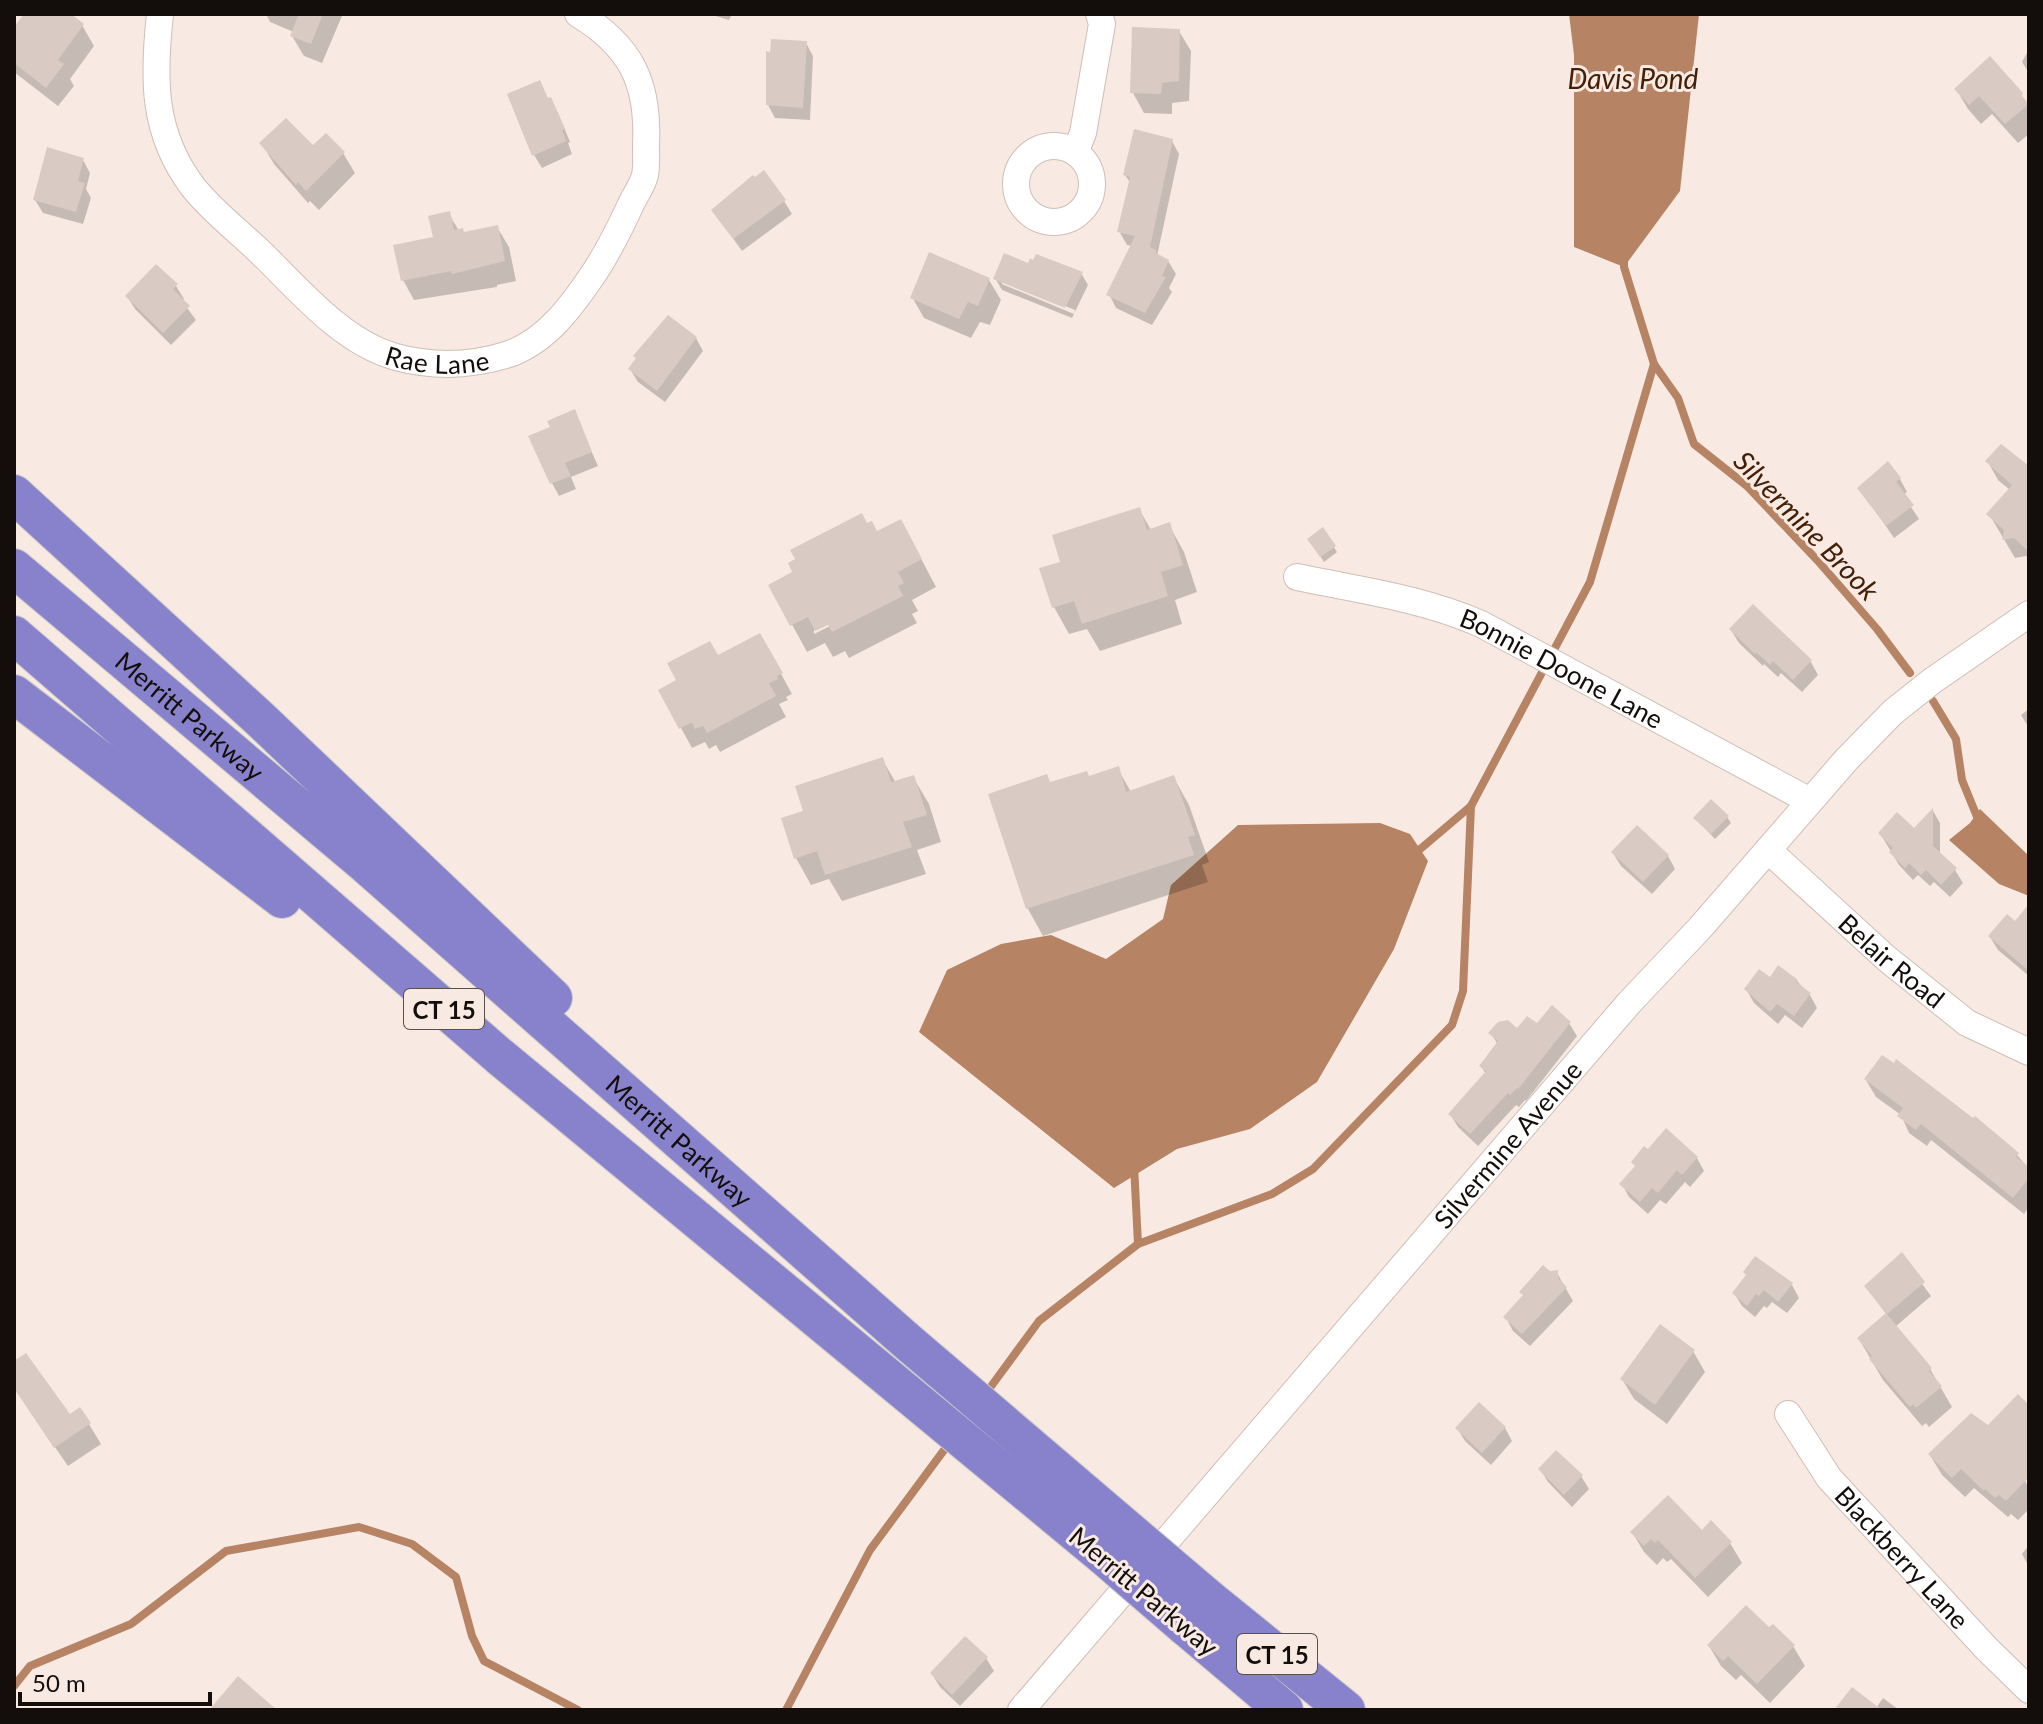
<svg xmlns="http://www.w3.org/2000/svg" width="2043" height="1724" font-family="Lato,sans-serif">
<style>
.water{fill:#b68364}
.shadow{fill:#0003;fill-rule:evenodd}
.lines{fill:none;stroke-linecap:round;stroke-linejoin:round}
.stream{stroke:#b68364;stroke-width:8}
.building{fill:#d9cbc4}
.minor-casing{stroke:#ccbfb7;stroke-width:28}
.highway-casing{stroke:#cbcaca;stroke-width:40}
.minor{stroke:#fff;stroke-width:26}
.highway{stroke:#8882cc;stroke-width:38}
.highway-bridge-casing{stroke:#cbcaca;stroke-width:40;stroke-linecap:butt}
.highway-bridge{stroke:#8882cc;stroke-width:38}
.labels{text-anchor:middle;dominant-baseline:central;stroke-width:6;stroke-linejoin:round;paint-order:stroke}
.shield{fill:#f8eae2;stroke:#58504c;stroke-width:2}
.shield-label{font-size:24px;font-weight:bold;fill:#130e0c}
.street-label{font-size:26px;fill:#130e0c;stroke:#f8eae2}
.water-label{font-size:28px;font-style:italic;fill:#442008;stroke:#f8eae2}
</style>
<rect width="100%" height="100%" fill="#f8eae2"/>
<g class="water">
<polygon points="1569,14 1699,14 1680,191 1624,267 1574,247 1574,55"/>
<polygon points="1980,809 2029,856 2029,896 1999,884 1949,840 1970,823"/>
<polygon points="1380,823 1410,834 1428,861 1394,949 1317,1082 1250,1129 1177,1149 1114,1188 919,1032 947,970 1001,944 1051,935 1106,959 1163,919 1171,885 1238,825"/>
</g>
<g class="shadow">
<polygon points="27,14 68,14 82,25 94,46 70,79 74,86 58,106 14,72 14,31"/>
<polygon points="266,14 341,14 342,16 322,63 304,56 292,36 294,32 270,22"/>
<polygon points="709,14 732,14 729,20"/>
<polygon points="1179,31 1191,51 1189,101 1172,103 1172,114 1144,113 1133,93"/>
<polygon points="806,43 813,56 810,120 775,118 768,105"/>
<polygon points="2029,49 2029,73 2022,62"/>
<polygon points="1956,89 2027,105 2029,134 2018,143 1992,114 1981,124 1968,109"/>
<polygon points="549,100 558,113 570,142 568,143 572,154 542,168 534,155"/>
<polygon points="1172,141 1179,154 1157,256 1168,261 1176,274 1169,288 1172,292 1152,325 1116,308 1109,294 1133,246 1127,245 1119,231 1131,184 1125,175"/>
<polygon points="262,144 343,153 355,173 319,210 310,201 308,203 274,164"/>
<polygon points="83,160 90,173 86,189 91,198 83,224 43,213 35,200"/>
<polygon points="784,201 792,214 742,251 713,210"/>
<polygon points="449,214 459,231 463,234 497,227 509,247 516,281 497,285 497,287 414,300 403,280 435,239"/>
<path d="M1029,266l52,7 7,12 -16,33 -70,-28 -7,-12zM1002,280l73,30 -1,4 -72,-30z"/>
<polygon points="989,280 1001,300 990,325 980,322 971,338 924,318 912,297"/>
<polygon points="176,286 184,299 182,301 196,320 171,345 135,309 127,296"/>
<polygon points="696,338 703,351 665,402 638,382 630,369"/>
<polygon points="574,412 598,466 571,477 576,489 559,496 552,483 552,428"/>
<polygon points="1988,462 2029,469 2029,559 2026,556 2015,558 1989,514 2010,490 1998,480"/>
<polygon points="1900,479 1907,492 1903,495 1919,519 1894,538 1860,488"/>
<polygon points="1139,509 1151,530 1169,525 1184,552 1197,592 1175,600 1182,624 1100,651 1087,629 1069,634 1054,607 1063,563"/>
<path d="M867,526l10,8 39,15 20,38 -24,13 6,11 -6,3 5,9 -68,35 -4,-7 -12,6 -8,-14 -18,9 -36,-66zM836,619l2,3 -24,12v-4z"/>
<polygon points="1323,530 1337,552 1324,562 1313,545"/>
<polygon points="1753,607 1811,662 1818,675 1802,692 1781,673 1778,677 1764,664 1763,666 1739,643 1731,630"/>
<polygon points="760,635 792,694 786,697 788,700 779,704 786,717 720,752 716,745 709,749 705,742 692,748 681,728 679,681"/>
<polygon points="2029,709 2029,728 2021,715"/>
<polygon points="882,759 896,783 913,777 929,804 941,842 917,850 926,874 842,901 829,879 811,885 796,858 805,812"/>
<polygon points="1118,769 1131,792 1174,778 1189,805 1209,862 1202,865 1208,882 1043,936 1028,909 990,795 1089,778"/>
<polygon points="1933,811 1940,823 1940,855 1955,870 1963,883 1950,897 1934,882 1930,886 1918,875 1913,880 1899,865 1880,833 1914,831"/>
<polygon points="1727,817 1731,823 1715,839 1695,818"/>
<polygon points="1613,853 1668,856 1675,869 1652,894 1621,866"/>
<polygon points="2029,910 2029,976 1998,950 1990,937 2015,924"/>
<polygon points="1770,980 1797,981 1810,995 1817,1008 1802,1028 1785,1015 1778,1024 1754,1003 1746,989"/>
<polygon points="1569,1023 1577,1036 1526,1101 1525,1100 1519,1107 1516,1105 1478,1146 1458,1127 1450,1114 1486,1074 1481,1066 1498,1045 1491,1033"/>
<polygon points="1866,1080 2017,1155 2029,1169 2029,1207 2024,1214 1931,1140 1927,1146 1909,1133 1901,1115 1876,1097"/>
<polygon points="1697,1158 1704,1171 1690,1187 1685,1182 1666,1204 1660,1200 1648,1214 1629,1197 1622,1184"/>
<polygon points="1901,1255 1931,1296 1895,1327 1930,1369 1952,1407 1929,1427 1926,1423 1922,1426 1883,1380 1859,1339 1887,1315 1866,1287"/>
<polygon points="1756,1258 1792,1285 1799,1298 1787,1313 1772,1302 1767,1308 1764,1306 1755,1317 1742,1306 1734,1293 1748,1276"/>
<polygon points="1557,1273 1573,1301 1530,1346 1513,1331 1506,1318 1550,1274"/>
<polygon points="1693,1351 1705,1372 1667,1424 1634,1399 1622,1379"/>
<polygon points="14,1364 70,1416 89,1424 101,1444 68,1466 14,1388"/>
<polygon points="1479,1405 1505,1428 1512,1441 1491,1465 1465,1441 1457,1428"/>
<polygon points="2029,1408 2029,1463 2025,1481 2029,1488 2029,1509 2018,1520 2011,1514 2008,1517 1974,1488 1965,1497 1942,1475 1930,1455"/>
<polygon points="1540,1469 1581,1476 1589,1489 1572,1507 1548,1482"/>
<polygon points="1632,1532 1702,1533 1730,1543 1742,1563 1708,1597 1671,1559 1667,1562 1663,1558 1657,1565 1644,1552"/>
<polygon points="2029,1545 2029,1567 2022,1554"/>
<polygon points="1769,1630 1793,1646 1805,1666 1770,1703 1741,1675 1736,1680 1721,1666 1709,1646"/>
<polygon points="986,1658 994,1671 960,1706 940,1687 932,1674"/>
<polygon points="1883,1698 1899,1710 1836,1710 1876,1708"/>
</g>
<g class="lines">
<g class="stream">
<polyline points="1654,364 1678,398 1694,444 1747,486 1818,561 1877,629 1910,673"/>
<polyline points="1933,701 1956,739 1962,780 1980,824"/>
<polyline points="1412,856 1471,806"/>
<polyline points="1134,1165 1138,1244"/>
<polyline points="984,1396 1039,1321 1138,1244 1272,1194 1313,1169 1452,1025 1463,991 1471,806 1590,582 1654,364 1624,267 1624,257"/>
<polyline points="14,1686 30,1666 131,1624 226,1551 359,1527 412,1544 456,1577 472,1636 484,1661 578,1710"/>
<polyline points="786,1710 870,1550 950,1442"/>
</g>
</g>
<g class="building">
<polygon points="24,14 71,14 84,24 58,60 64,64 46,88 14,63 14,27"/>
<polygon points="299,14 323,14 311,44 290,36"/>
<polygon points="1132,27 1180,29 1179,81 1162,83 1161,94 1130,93"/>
<polygon points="771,39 807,41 803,108 766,105 766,51 770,52"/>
<polygon points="1990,56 2023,93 2022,96 2029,104 2005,124 1979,96 1969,105 1954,89"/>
<polygon points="540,80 548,98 551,97 565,129 562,130 566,141 532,156 507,94"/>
<polygon points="286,118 313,145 326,133 345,152 306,191 298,182 296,185 259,143"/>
<polygon points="1134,129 1173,139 1150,247 1156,250 1156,253 1169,260 1162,276 1166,277 1145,313 1106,295 1135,236 1117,232 1130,177 1123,175"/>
<polygon points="47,147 84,158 78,181 85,183 76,212 33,200"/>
<polygon points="764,170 786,200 733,239 711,210 753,175 755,177"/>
<polygon points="450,211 454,230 463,228 464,232 498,225 505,261 452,274 451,271 401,281 393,245 433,237 428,216"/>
<polygon points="929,252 990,278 978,306 968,302 959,319 910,298"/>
<polygon points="1004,253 1028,263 1030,258 1033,260 1036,254 1083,272 1065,308 993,279"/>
<polygon points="156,264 178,284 173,289 190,306 163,333 125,296"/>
<polygon points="668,315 697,337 657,391 628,369 636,358 633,356"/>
<polygon points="575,409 592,452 565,463 571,476 550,484 528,436 550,427 547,421"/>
<polygon points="2001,444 2029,466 2029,552 2014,538 2002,540 2004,530 1986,514 2012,485 1985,461"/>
<polygon points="1888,461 1901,478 1896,482 1914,505 1886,526 1857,488"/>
<polygon points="1140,507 1147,530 1170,522 1183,565 1161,572 1168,596 1082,624 1074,601 1052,608 1039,568 1060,562 1052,535"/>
<polygon points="862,513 867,523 872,521 877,531 901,519 922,559 898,572 904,583 898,586 903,596 832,632 828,625 815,631 808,617 790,626 768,585 792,572 788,563 795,559 790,550"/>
<polygon points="1323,527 1336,546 1320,557 1307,539"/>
<polygon points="1753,604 1812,660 1793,680 1773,661 1770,665 1756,652 1755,654 1729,629"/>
<polygon points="760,633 783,673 777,676 778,679 769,683 776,696 707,733 703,726 695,729 692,722 679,729 658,690 676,680 667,663 710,641 718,655"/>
<polygon points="883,757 891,782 914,775 927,815 903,822 912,847 825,875 817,851 794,859 781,818 803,811 795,786"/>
<polygon points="1119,766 1126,792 1174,775 1195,835 1188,837 1194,855 1026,909 988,794 1047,774 1050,782 1087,771 1089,776"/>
<polygon points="1711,799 1729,816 1711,834 1693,818"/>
<polygon points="1933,808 1933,846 1957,868 1941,885 1926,870 1921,875 1909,863 1905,868 1889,852 1893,848 1878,833 1897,812 1914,828"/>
<polygon points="1637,825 1669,855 1643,882 1611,852"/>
<polygon points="2029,904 2029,971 1988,936 2007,914 2015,921"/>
<polygon points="1778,965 1798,980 1796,982 1811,993 1794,1016 1777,1004 1770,1012 1744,989 1759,969 1770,977"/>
<polygon points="1552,1005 1571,1022 1518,1089 1517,1088 1510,1095 1508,1093 1470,1134 1448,1114 1486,1071 1479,1066 1498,1041 1488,1033 1498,1022 1508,1020 1517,1028 1527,1016 1537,1023"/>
<polygon points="1882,1055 1894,1063 1896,1059 1973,1118 1975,1116 2019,1153 2016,1157 2029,1167 2029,1178 2013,1198 1921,1124 1916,1130 1897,1116 1903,1108 1864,1079"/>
<polygon points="1666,1128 1698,1157 1682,1175 1677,1170 1658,1193 1652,1188 1640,1202 1619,1184 1635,1166 1631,1162 1644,1146 1648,1149"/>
<polygon points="1902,1252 1925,1282 1887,1314 1864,1286"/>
<polygon points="1755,1256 1793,1283 1778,1302 1764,1290 1759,1296 1756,1294 1747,1306 1732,1293 1746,1275 1743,1272"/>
<polygon points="1543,1265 1550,1271 1558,1270 1558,1278 1567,1287 1522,1334 1503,1317 1523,1295 1519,1292"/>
<polygon points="1886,1313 1932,1368 1929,1371 1942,1386 1916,1408 1913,1404 1910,1407 1869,1359 1872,1356 1857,1338"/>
<polygon points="1660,1324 1695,1350 1655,1405 1620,1379"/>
<polygon points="26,1353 70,1414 80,1407 91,1423 54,1448 14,1388 14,1361"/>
<polygon points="2018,1394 2029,1405 2029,1477 2006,1501 1999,1495 1995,1498 1985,1489 1984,1491 1961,1469 1952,1478 1928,1454 1971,1413 1988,1425"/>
<polygon points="1479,1402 1506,1427 1482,1453 1455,1428"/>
<polygon points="1556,1450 1583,1475 1564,1495 1538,1469"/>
<polygon points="1668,1495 1702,1530 1711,1520 1732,1542 1695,1578 1658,1540 1655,1543 1651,1539 1644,1546 1630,1532"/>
<polygon points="1746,1605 1769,1627 1773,1624 1795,1645 1757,1684 1728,1656 1723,1661 1707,1645"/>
<polygon points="965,1636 988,1657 952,1695 930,1673"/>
<polygon points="238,1676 277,1710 209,1710"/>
<polygon points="1852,1687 1882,1710 1834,1710"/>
</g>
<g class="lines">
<defs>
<g id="minor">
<path id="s1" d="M160,14c-7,64 -8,119 33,173 18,23 44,43 65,63 40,38 83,92 138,107 37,10 76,9 113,-3 37,-13 62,-47 83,-78 16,-23 28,-48 40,-74 4,-8 11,-18 13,-27 2,-10 1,-21 1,-31 3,-61 -15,-98 -68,-130"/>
<circle cx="1054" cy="184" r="38"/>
<polyline points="1075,152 1083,133 1102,24 1099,14"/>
<path id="s2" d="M1297,577c62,13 125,21 184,47l329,177"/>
<path id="s3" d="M1768,850l118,108 81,65 62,29"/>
<path id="s4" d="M1788,1414l41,64 158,171 42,41"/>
<path id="s5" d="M1021,1710l608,-707 71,-75 147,-169 46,-47 39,-31 97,-67"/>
</g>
<g id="highway">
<polyline points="14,494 261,720 553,998"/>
<path id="s6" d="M14,568l350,295 545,480 226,193"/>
<polyline points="14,635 499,1056 1105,1557"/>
<polyline points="14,694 282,899"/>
<polyline points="1209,1599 1346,1710"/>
<polyline points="1186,1627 1284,1710"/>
</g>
</defs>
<use href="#minor" class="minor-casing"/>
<use href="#highway" class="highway-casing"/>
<use href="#minor" class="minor"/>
<use href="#highway" class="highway"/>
<defs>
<g id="highway-bridge">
<polyline points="1135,1536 1209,1599"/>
<polyline points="1105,1557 1186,1627"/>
</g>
</defs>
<use href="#highway-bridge" class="highway-bridge-casing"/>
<use href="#highway-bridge" class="highway-bridge"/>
</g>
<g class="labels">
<g class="shield">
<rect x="404" y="989" width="80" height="40" rx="6"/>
<rect x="1237" y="1634" width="80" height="40" rx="6"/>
</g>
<g class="shield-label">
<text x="444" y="1009">CT 15</text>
<text x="1277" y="1654">CT 15</text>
</g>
<g class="street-label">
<text stroke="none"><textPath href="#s1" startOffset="490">Rae Lane</textPath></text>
<text stroke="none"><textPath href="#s2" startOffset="282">Bonnie Doone Lane</textPath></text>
<text stroke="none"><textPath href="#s6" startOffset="230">Merritt Parkway</textPath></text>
<text stroke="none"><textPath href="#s3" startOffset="166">Belair Road</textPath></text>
<text stroke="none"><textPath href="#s6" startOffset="878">Merritt Parkway</textPath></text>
<text stroke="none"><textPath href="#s5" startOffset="746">Silvermine Avenue</textPath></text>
<text stroke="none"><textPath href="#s4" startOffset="184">Blackberry Lane</textPath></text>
<text transform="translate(1144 1591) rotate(40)">Merritt Parkway</text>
</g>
<g class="water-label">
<text x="1633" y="78">Davis Pond</text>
<text transform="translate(1807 525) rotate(46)">Silvermine Brook</text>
</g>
</g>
<rect width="2043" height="1724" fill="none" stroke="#130e0c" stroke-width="32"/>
<path d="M20 1692v12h190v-12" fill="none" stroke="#130e0c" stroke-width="4"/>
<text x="32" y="1692" font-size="24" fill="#130e0c" stroke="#f8eae2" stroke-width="6" paint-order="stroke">50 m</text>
</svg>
